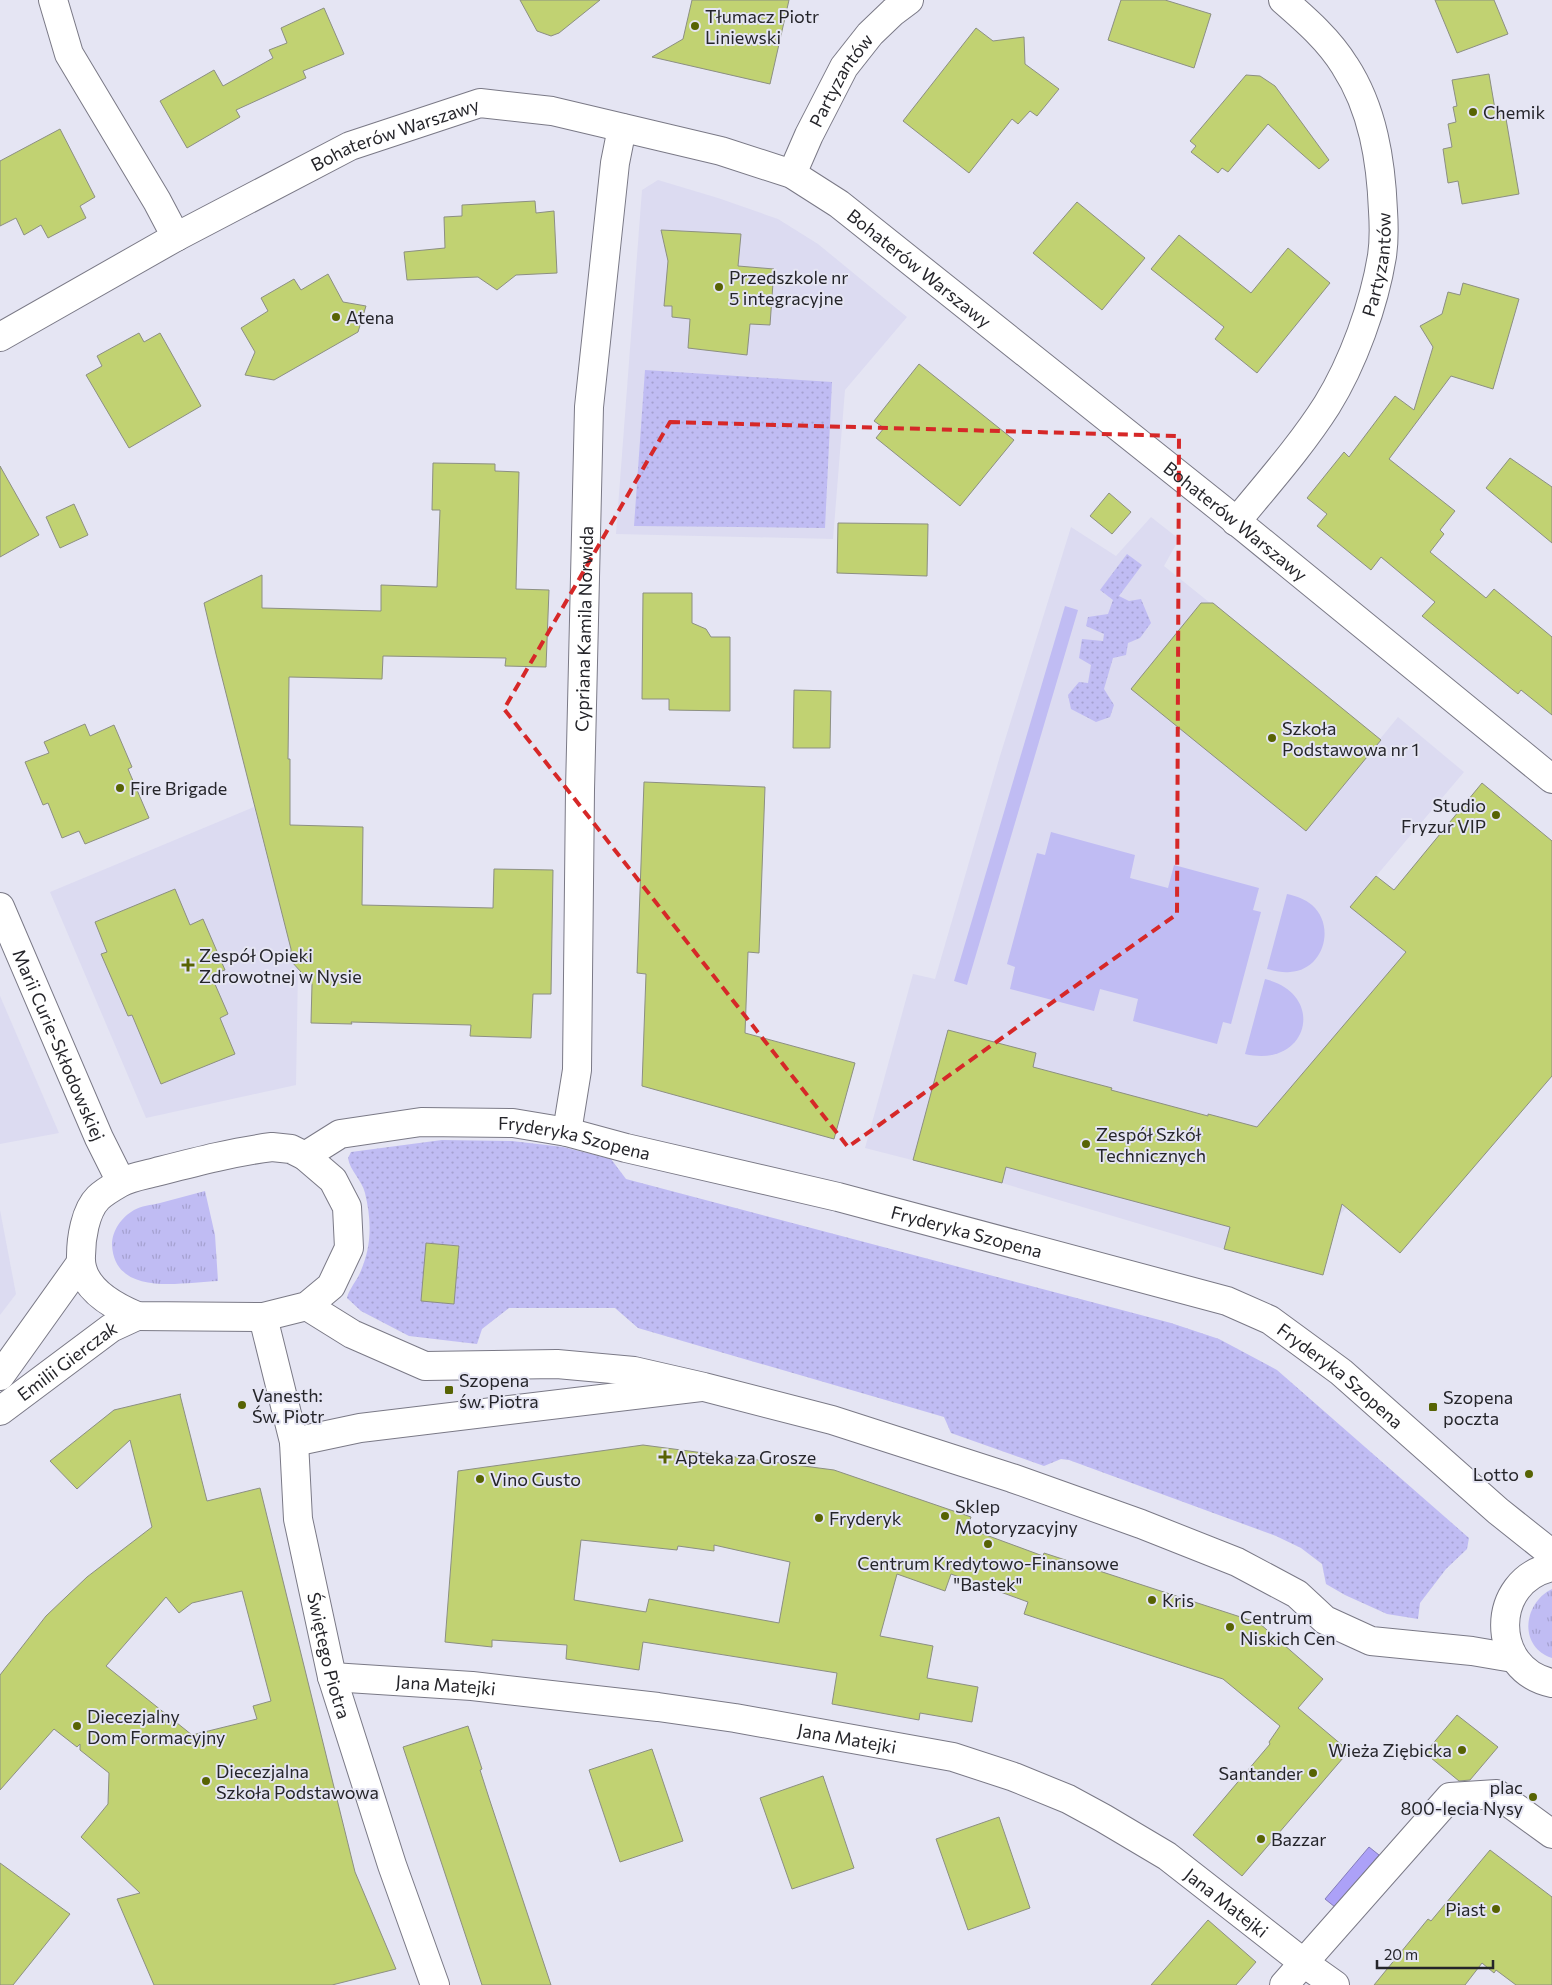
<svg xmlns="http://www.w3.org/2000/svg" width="1552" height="1985" font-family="Commissioner,sans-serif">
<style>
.built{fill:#dcdbf1}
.grass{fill:url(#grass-tufts)}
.park{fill:url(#park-dots)}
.pitch{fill:#c0bcf3}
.water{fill:#aca1f8;stroke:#847cba}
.building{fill:#c1d272;stroke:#8c8f82;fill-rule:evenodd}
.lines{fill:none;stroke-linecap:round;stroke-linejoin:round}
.street-casing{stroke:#7a7986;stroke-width:30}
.secondary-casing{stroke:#7a7986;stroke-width:30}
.street{stroke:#fff;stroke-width:28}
.secondary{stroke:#fff;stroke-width:28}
.marked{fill:none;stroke:#d62828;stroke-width:4;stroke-dasharray:10 6;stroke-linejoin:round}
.poi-dot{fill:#576303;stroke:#e5e5f3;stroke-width:2}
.labels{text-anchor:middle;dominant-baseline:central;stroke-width:4;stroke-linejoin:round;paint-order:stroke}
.poi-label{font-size:18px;fill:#25252a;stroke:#e5e5f3;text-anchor:start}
.street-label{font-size:18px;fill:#25252a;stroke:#e5e5f3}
</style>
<defs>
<pattern id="grass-tufts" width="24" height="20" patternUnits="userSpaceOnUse" patternTransform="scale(1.25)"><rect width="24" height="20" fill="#c0bcf3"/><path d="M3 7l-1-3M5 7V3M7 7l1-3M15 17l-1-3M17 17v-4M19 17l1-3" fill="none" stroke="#a5a1d0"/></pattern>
<pattern id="park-dots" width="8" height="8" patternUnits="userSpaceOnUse" patternTransform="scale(1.25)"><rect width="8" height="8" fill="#c0bcf3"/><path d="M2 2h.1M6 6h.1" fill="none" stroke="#a5a1d0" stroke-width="1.8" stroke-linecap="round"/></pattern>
</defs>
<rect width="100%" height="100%" fill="#e5e5f3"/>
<g class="built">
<polygon points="658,180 718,198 778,219 818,244 907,317 845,390 833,539 616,534 642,190"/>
<polygon points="1151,517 1179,539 1164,566 1380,739 1398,717 1464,772 1350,907 1453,989 1371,1179 1339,1216 1294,1180 1230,1227 1224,1249 1002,1183 865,1148 913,974 935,979 1000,756 1071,527 1116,556"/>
<polygon points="254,807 289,941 298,969 296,1085 146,1118 50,892"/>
<polygon points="0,996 59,1133 0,1144"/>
<polygon points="0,1210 16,1294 0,1315"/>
</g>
<g class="grass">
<path d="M205,1191l10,44 3,46c-35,1 -103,17 -106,-36 0,-15 10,-28 22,-35 7,-4 17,-5 26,-7 15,-4 30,-8 45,-12z"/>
<path d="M1552,1589v69c-34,-11 -29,-55 0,-69z"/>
</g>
<g class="park">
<polygon points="645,370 832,382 825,528 634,526"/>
<polygon points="1127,554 1142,565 1119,596 1129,601 1141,599 1151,623 1140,638 1128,643 1126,655 1113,658 1104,689 1114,705 1110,717 1096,722 1071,709 1068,695 1079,682 1088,683 1091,665 1079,658 1082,639 1103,641 1104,634 1086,626 1088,617 1108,614 1113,600 1100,590"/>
<path d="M442,1140l70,1 51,6 48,12 15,20 545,144 48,16 58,31 192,168 -2,11 -21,20 -26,34 -2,16 -31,-5 -42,-19 -19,-11 -4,-20 -21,-16 -25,-12 -207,-76 -8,-1 -17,7 -93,-33 -7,-16 -306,-89 -23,-20h-106l-27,21 -5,15 -68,-8 -48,-25 -14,-13c2,-8 7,-14 11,-21 14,-28 14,-55 7,-84 -3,-13 -15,-22 -17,-35l3,-6z"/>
</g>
<g class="pitch">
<polygon points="1065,606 1078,610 967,985 954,981"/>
<polygon points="1051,832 1135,855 1130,878 1168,888 1174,865 1259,888 1253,910 1261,912 1231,1024 1223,1022 1217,1044 1133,1021 1138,999 1100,989 1094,1011 1010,989 1015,967 1007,964 1037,853 1045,855"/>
<path d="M1287,894c9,2 18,5 25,11 24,21 12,65 -22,67 -7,1 -15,-1 -23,-3z"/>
<path d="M1265,979c62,15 44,90 -20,75z"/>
</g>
<polygon class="water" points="1369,1847 1379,1855 1335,1907 1325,1899"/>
<g class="building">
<polygon points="520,0 600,0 559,33 551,36 537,31"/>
<polygon points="692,0 789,0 770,84 652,57 683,39"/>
<polygon points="1121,0 1165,0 1211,14 1194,68 1108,40"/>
<polygon points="1435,0 1494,0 1508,34 1457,53"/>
<polygon points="324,8 344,54 303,71 306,78 236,110 240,117 187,148 160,101 214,70 223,86 273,58 269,50 287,43 281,28"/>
<polygon points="976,28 993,41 1024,37 1025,64 1059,89 1037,116 1030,111 1018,124 1012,119 969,173 903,121"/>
<polygon points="1489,74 1496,115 1505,113 1519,194 1462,204 1458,181 1448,183 1443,149 1452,147 1448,124 1456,122 1453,107 1457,106 1452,80"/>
<polygon points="1246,75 1260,76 1275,86 1329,160 1319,169 1268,124 1228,172 1222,168 1218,173 1191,152 1196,146 1190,141"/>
<polygon points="60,129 95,197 80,206 86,218 48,238 41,225 24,235 16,218 0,226 0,161"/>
<polygon points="535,201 536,213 554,211 557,273 516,275 497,290 478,277 407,280 404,252 445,248 444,217 462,216 462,205"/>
<polygon points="1077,202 1145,258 1102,310 1033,253"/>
<polygon points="661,230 741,234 738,266 774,269 770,325 750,324 747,355 688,348 690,319 672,317 672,306 664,306 668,261"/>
<polygon points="1179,235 1251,293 1288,248 1330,283 1257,373 1215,339 1224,327 1151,269"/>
<polygon points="328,274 343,302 366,306 358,332 274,380 245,375 255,352 241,328 268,311 261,298 294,279 301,290"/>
<polygon points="1463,283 1519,299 1493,389 1451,376 1389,459 1455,511 1440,530 1444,534 1430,552 1486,598 1494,589 1552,637 1552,715 1521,690 1518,694 1422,616 1435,602 1381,557 1371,570 1317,526 1327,514 1307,498 1344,452 1349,457 1395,396 1414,410 1433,347 1420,326 1442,314 1448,292 1460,295"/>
<polygon points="139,333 144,342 160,333 201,406 129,448 86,375 102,366 97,356"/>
<polygon points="919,364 1014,440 960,506 876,438 884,428 874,421"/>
<polygon points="1510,458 1552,487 1552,543 1486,488"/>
<polygon points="433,463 495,464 495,471 519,472 516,589 549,590 546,667 505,666 506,658 383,656 382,679 289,677 288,759 290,759 290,825 363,827 362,905 493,908 494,869 553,870 551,994 533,994 531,1038 470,1036 471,1025 351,1022 352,1024 311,1023 312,984 291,961 291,949 216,654 204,603 262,575 262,608 381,611 381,585 437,587 440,510 432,510"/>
<polygon points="0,466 39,535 0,557"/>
<polygon points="1109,493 1131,512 1112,534 1090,516"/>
<polygon points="74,504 88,535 60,548 46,517"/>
<polygon points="838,523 928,524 927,576 837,573"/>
<polygon points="643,593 692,593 692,623 706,629 711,637 730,637 730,711 669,710 669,699 642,699"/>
<polygon points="1201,603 1213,603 1381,740 1306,831 1131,689"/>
<polygon points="794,690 831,691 830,748 793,748"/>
<polygon points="85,724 90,736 114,725 132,767 128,769 149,818 85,844 79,831 62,838 48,803 43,805 25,762 49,753 44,742"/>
<polygon points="644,782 765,787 759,953 748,952 745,1033 855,1063 834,1139 642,1086 646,974 637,973"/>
<polygon points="1482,783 1552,841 1552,1076 1400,1253 1342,1204 1323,1275 1224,1249 1230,1227 1006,1167 1002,1183 913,1160 948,1030 1036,1053 1033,1067 1112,1088 1111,1090 1208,1116 1208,1114 1257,1127 1406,952 1350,907 1376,876 1394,890"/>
<polygon points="175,889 190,925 203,919 225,970 211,975 228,1014 220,1018 235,1054 161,1084 132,1015 128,1016 101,954 107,952 95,922"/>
<polygon points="426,1243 459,1246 454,1304 421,1301"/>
<path d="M181,1394l-1,1 27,106 53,-13 95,384 41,97 -64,16h-178l-37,-86 23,-6 -59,-56 27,-33 1,-31 -29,-23v-6l-3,3 -23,-18 -54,61v-115l46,-59 41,-39 65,-50 -22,-87 -53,49 -27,-28 64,-51zM242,1591l29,110 -18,5 4,13 -65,16 -86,-69 60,-69 13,16 13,-10z"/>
<path d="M643,1445l191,25 137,47 -4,11 76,28 1,-3 215,70 64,56 -25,29 51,43 -107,125 -49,-41 77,-91 -1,-2 11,-16 -57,-47 -199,-65 4,-12 -77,-28 -6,17 -48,-17 -17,62 53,10 -6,32 51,9 -6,35 -52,-9 -1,7 -87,-16 5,-31 -194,-31 -4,28 -73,-11 1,-14 -75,-5v7l-47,-5 13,-171zM581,1540l96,10 1,-4 36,5v-6l76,17 -11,61 -130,-24 -3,13 -72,-12z"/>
<polygon points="1457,1715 1498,1747 1470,1780 1459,1781 1425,1753"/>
<polygon points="468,1726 482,1769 480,1770 489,1798 551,1985 482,1985 403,1747"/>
<polygon points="652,1749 683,1841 620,1862 589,1770"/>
<polygon points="823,1776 854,1868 792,1889 760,1798"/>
<polygon points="999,1817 1030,1908 968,1930 936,1839"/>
<polygon points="1490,1850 1552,1897 1552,1985 1516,1985 1496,1970 1494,1973 1482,1963 1465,1985 1374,1985 1428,1919 1431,1921"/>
<polygon points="0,1863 70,1914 13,1985 0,1985"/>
<polygon points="1208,1920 1256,1962 1236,1985 1151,1985"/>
</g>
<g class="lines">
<defs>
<g id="street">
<polyline points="53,0 69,54 157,201 176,237"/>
<path id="s1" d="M792,174l17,-39 35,-68 26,-33 23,-22 16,-12"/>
<path id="s2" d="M0,337l176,-100 174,-91 130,-43 72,8 169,40 71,23 47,30 380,303 333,272"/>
<path id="s3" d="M1236,522c31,-38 65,-76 91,-117 26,-42 47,-100 55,-149 2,-14 2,-30 1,-45 -2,-50 -10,-102 -38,-145 -16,-26 -39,-46 -62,-66"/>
<path id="s4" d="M0,907l99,231 22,44"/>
<path id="s5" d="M567,1132l10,-62 3,-280 9,-383 26,-244 7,-35"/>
<path id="s6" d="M263,1317l31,125 4,77 34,158 60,188 43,120"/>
<polyline points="294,1442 360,1428 701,1387"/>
<path id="s7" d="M332,1677l140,9 186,21 77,11 218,39 61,20 54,22 35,19 64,38 137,107 31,22"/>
<polyline points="1284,1985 1450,1797 1497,1794 1552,1834"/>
</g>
<g id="secondary">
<path d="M272,1147l19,2 14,7 28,24 14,27 2,41 -18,38 -24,20 -44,11 -126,-1c-26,-11 -58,-29 -56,-60 0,-17 4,-45 17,-58 5,-5 15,-11 22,-15 10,-6 25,-8 36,-11 39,-10 77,-20 116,-25z"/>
<path id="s8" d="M305,1156l35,-22 81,-12 92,1 54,9 59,16 212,49 389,104 43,19 71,52 157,139 54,43"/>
<polyline points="307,1306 352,1334 425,1366 557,1364 634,1371 704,1387 832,1420 1012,1478 1141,1524 1237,1562 1297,1594 1325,1620 1371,1641 1472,1651 1513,1658"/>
<polyline points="0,1376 80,1264"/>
<path id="s9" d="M0,1411l111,-83 26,-12"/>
<path d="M1552,1567c-62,13 -63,103 0,116"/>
</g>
</defs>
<use href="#street" class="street-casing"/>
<use href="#secondary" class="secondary-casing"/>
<use href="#street" class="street"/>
<use href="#secondary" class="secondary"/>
</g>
<path class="marked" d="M670,422l509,14 -2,478 -329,233 -344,-438z"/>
<g class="poi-dot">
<circle cx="695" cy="26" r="5"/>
<circle cx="1473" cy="112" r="5"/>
<circle cx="719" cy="287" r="5"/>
<circle cx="336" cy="317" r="5"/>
<circle cx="1272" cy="738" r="5"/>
<circle cx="120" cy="788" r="5"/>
<circle cx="1496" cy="815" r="5"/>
<path d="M185.5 957.5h5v5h5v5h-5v5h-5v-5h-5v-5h5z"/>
<circle cx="1086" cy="1144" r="5"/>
<rect x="444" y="1385" width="10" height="10" rx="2.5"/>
<circle cx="242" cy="1405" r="5"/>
<rect x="1428" y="1402" width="10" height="10" rx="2.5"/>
<path d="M662.5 1449.5h5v5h5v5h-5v5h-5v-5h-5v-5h5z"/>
<circle cx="1529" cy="1474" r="5"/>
<circle cx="480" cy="1479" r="5"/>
<circle cx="945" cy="1516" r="5"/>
<circle cx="819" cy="1518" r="5"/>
<circle cx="988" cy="1544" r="5"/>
<circle cx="1152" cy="1600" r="5"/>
<circle cx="1230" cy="1627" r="5"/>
<circle cx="77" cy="1726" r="5"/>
<circle cx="1462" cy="1750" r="5"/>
<circle cx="1313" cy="1773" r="5"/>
<circle cx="206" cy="1781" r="5"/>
<circle cx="1533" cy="1797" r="5"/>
<circle cx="1261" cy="1839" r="5"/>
<circle cx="1496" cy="1909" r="5"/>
</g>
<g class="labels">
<g class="poi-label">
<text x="705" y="16">Tłumacz Piotr<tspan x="705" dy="21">Liniewski</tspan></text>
<text x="1483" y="112">Chemik</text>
<text x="729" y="277">Przedszkole nr<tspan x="729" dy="21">5 integracyjne</tspan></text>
<text x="346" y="317">Atena</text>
<text x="1282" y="728">Szkoła<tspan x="1282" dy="21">Podstawowa nr 1</tspan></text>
<text x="130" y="788">Fire Brigade</text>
<text x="1486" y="805" text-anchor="end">Studio<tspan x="1486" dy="21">Fryzur VIP</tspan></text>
<text x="199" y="955">Zespół Opieki<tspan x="199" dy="21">Zdrowotnej w Nysie</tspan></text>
<text x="1096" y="1134">Zespół Szkół<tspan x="1096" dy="21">Technicznych</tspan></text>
<text x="459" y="1380">Szopena<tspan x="459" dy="21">św. Piotra</tspan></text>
<text x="252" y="1395">Vanesth:<tspan x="252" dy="21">Św. Piotr</tspan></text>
<text x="1443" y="1397">Szopena<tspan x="1443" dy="21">poczta</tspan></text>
<text x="675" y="1457">Apteka za Grosze</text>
<text x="1519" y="1474" text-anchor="end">Lotto</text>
<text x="490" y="1479">Vino Gusto</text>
<text x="955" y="1506">Sklep<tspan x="955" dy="21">Motoryzacyjny</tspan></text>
<text x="829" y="1518">Fryderyk</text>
<text x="988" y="1563" text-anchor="middle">Centrum Kredytowo-Finansowe<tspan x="988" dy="21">"Bastek"</tspan></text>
<text x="1162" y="1600">Kris</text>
<text x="1240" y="1617">Centrum<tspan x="1240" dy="21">Niskich Cen</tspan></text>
<text x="87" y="1716">Diecezjalny<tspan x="87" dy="21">Dom Formacyjny</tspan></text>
<text x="1452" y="1750" text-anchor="end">Wieża Ziębicka</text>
<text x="216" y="1771">Diecezjalna<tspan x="216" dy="21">Szkoła Podstawowa</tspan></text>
<text x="1303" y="1773" text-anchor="end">Santander</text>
<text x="1523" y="1787" text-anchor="end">plac<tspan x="1523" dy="21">800-lecia Nysy</tspan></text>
<text x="1271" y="1839">Bazzar</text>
<text x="1486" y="1909" text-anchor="end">Piast</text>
</g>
<g class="street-label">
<text stroke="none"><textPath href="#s1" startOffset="106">Partyzantów</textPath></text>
<text stroke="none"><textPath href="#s2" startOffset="445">Bohaterów Warszawy</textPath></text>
<text stroke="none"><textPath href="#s3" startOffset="299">Partyzantów</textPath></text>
<text stroke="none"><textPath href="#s2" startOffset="1015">Bohaterów Warszawy</textPath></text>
<text stroke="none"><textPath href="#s2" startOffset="1420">Bohaterów Warszawy</textPath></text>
<text stroke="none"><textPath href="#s5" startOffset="504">Cypriana Kamila Norwida</textPath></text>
<text stroke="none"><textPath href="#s4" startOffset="150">Marii Curie-Skłodowskiej</textPath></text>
<text stroke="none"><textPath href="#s8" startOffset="278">Fryderyka Szopena</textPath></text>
<text stroke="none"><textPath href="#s8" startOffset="682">Fryderyka Szopena</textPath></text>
<text stroke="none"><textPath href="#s9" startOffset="84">Emilii Gierczak</textPath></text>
<text stroke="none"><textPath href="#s8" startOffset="1088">Fryderyka Szopena</textPath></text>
<text stroke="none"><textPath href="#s6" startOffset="346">Świętego Piotra</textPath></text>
<text stroke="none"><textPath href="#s7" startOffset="114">Jana Matejki</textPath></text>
<text stroke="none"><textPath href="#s7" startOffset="519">Jana Matejki</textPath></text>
<text stroke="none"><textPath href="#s7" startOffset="939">Jana Matejki</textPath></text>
</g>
</g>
<path d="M1377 1960v8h116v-8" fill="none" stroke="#25252a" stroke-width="2.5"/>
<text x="1384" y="1960" font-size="15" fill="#25252a" stroke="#e5e5f3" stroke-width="4" paint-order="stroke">20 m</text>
</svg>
